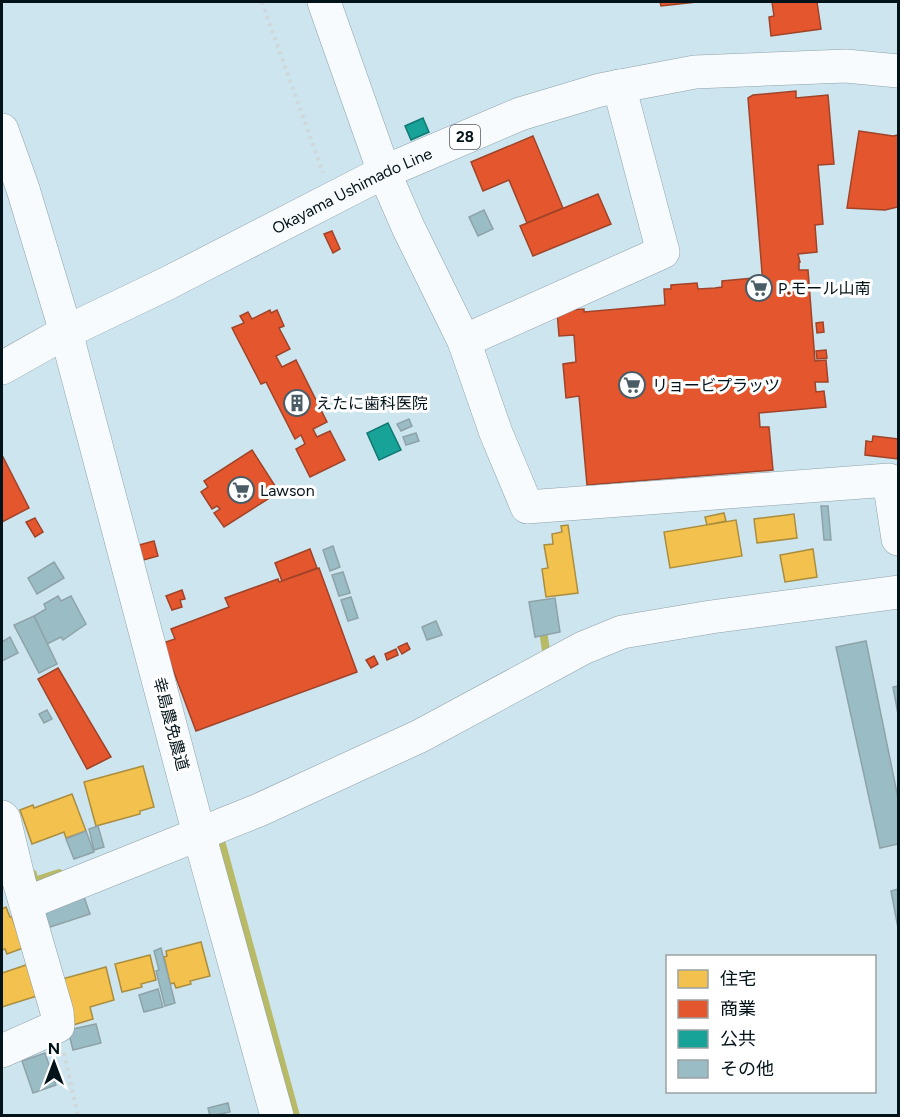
<svg xmlns="http://www.w3.org/2000/svg" width="900" height="1117" font-family="Figtree,'Noto Sans JP',sans-serif">
<style>
.homes{fill:#f2c14e;stroke:#aa8d3e;stroke-width:1.5}
.shops{fill:#e4572e;stroke:#a04328;stroke-width:1.5}
.public{fill:#17a398;stroke:#117872;stroke-width:1.5}
.lines{fill:none;stroke-linecap:round;stroke-linejoin:round}
.stream{stroke:#b8ba66;stroke-width:8}
.building{fill:#9abdc5;stroke:#8ea2a8;stroke-width:1.5}
.minor-casing{stroke:#8ea1a9;stroke-width:34}
.major-casing{stroke:#8ea1a9;stroke-width:34}
.path{stroke:#d0d7da;stroke-width:4;stroke-dasharray:3 4.5;stroke-linecap:butt}
.minor{stroke:#f8fbfd;stroke-width:33}
.major{stroke:#f8fbfd;stroke-width:33}
.labels{text-anchor:middle;dominant-baseline:central;stroke-width:6;stroke-linejoin:round;paint-order:stroke}
.shield{fill:#fff;stroke:#4f5a5f;stroke-width:1.5}
.shield-label{font-size:15px;font-weight:bold;fill:#03131a}
.street-label{font-size:16px;fill:#03131a;stroke:#fff}
.poi-label{font-size:16px;fill:#03131a;stroke:#fff;text-anchor:start}
</style>
<rect width="100%" height="100%" fill="#cde5ef"/>
<g class="homes">
<polygon points="724,513 726,521 707,525 705,517"/>
<polygon points="794,514 797,538 757,543 754,519"/>
<polygon points="736,520 742,556 670,568 664,532"/>
<polygon points="568,525 578,593 546,597 542,569 548,568 544,545 553,544 552,534 562,532 561,526"/>
<polygon points="813,549 817,577 785,582 780,555"/>
<polygon points="143,766 154,807 140,811 140,814 96,826 84,782"/>
<polygon points="72,794 86,831 66,838 64,832 32,844 20,810 33,805 34,808"/>
<polygon points="6,907 10,917 12,917 23,948 7,954 5,949 2,950 2,909"/>
<polygon points="201,942 210,976 190,981 191,984 176,988 174,983 170,984 164,957 167,956 166,951"/>
<polygon points="150,955 156,980 141,984 142,987 122,992 115,964"/>
<polygon points="29,964 40,995 2,1007 2,973"/>
<polygon points="106,967 114,1000 90,1007 93,1019 70,1026 62,979"/>
</g>
<g class="shops">
<polygon points="660,2 697,2 661,6"/>
<polygon points="772,2 817,2 821,29 771,36 769,17 774,16"/>
<polygon points="796,91 796,98 828,95 834,164 818,165 823,224 815,225 817,252 798,254 800,262 799,262 799,270 808,270 815,361 826,360 828,382 815,382 816,392 824,391 826,407 759,413 760,427 769,427 773,470 587,485 579,396 566,398 563,364 576,362 574,335 559,336 557,311 584,309 584,312 665,305 664,289 671,289 671,285 697,283 698,289 715,288 722,287 722,281 753,278 754,286 763,285 748,98 753,95"/>
<polygon points="859,131 893,136 898,135 898,207 885,210 847,208"/>
<polygon points="533,136 563,208 527,223 509,180 483,191 471,162"/>
<polygon points="598,194 611,224 533,256 520,226"/>
<polygon points="332,231 340,249 333,253 324,234"/>
<polygon points="270,310 271,313 277,310 284,326 279,328 290,349 276,356 282,367 296,360 327,422 313,429 317,437 330,431 345,460 310,477 296,449 305,444 301,435 295,439 266,382 261,384 232,328 244,323 240,316 248,312 252,319"/>
<polygon points="823,322 824,332 817,333 816,323"/>
<polygon points="826,350 827,358 817,359 816,351"/>
<polygon points="873,436 898,439 898,459 865,455 866,441 872,442"/>
<polygon points="252,450 279,492 224,527 214,513 220,509 217,506 212,509 201,492 208,487 204,481"/>
<polygon points="2,455 29,508 2,522"/>
<polygon points="35,518 43,532 35,537 26,522"/>
<polygon points="154,541 158,556 143,560 139,545"/>
<polygon points="310,549 317,568 282,581 275,563"/>
<polygon points="319,568 357,672 196,731 163,643 175,639 171,629 229,607 225,598 278,579 279,582"/>
<polygon points="182,590 185,599 180,600 182,607 172,610 166,596"/>
<polygon points="407,643 410,649 402,654 398,647"/>
<polygon points="396,649 398,655 387,660 385,654"/>
<polygon points="374,656 378,664 371,668 366,660"/>
<polygon points="58,668 111,757 87,769 38,679"/>
</g>
<g class="public">
<polygon points="423,118 429,132 411,140 405,126"/>
<polygon points="388,423 401,450 379,460 367,433"/>
</g>
<g class="lines">
<g class="stream">
<polyline points="542,625 546,650"/>
<polyline points="220,837 296,1116"/>
<polyline points="33,874 34,881 59,873"/>
</g>
</g>
<g class="building">
<polygon points="484,210 493,229 478,236 469,217"/>
<polygon points="409,419 412,426 401,431 397,424"/>
<polygon points="416,433 419,441 406,445 403,437"/>
<polygon points="821,506 828,506 831,540 824,540"/>
<polygon points="333,546 340,567 330,571 323,550"/>
<polygon points="54,562 64,578 37,594 28,578"/>
<polygon points="343,572 350,593 339,596 332,575"/>
<polygon points="58,596 61,601 71,596 86,624 63,640 61,637 47,644 34,616 46,609 44,604"/>
<polygon points="351,597 358,618 348,621 341,600"/>
<polygon points="555,598 560,632 535,637 529,602"/>
<polygon points="34,616 57,664 39,673 14,625"/>
<polygon points="436,621 442,635 427,640 422,627"/>
<polygon points="10,637 18,653 2,661 2,642"/>
<polygon points="866,641 898,798 898,844 880,848 836,647"/>
<polygon points="898,686 898,714 893,687"/>
<polygon points="47,710 52,719 44,723 39,714"/>
<polygon points="98,826 104,847 94,850 89,829"/>
<polygon points="86,831 94,852 74,859 66,839"/>
<polygon points="898,889 898,928 891,891"/>
<polygon points="83,894 90,914 47,928 40,908"/>
<polygon points="161,948 175,1003 165,1006 156,971 159,970 154,951"/>
<polygon points="158,989 163,1007 144,1012 139,995"/>
<polygon points="96,1024 101,1043 73,1050 68,1030"/>
<polygon points="45,1053 56,1085 33,1093 22,1061"/>
<polygon points="228,1103 230,1112 210,1116 208,1108"/>
</g>
<g class="lines">
<defs>
<g id="minor">
<polyline points="324,2 384,172 408,227 464,341 496,433 527,507 889,480 898,539"/>
<polyline points="464,341 663,252 619,86"/>
<polyline points="2,368 66,332 199,834 277,1116"/>
<polyline points="2,817 4,819 19,881 57,1012 58,1026 2,1051"/>
<polyline points="27,903 259,810 420,736 583,648 622,632 711,617 898,592"/>
</g>
<g id="major">
<path id="s1" d="M2,130l21,59 43,143 100,-48 218,-112 136,-58 80,-24 95,-18 151,-6 52,5"/>
</g>
</defs>
<use href="#minor" class="minor-casing"/>
<use href="#major" class="major-casing"/>
<g class="path">
<polyline points="262,2 323,173"/>
<polyline points="64,1053 78,1116"/>
</g>
<use href="#minor" class="minor"/>
<use href="#major" class="major"/>
</g>
<defs>
<symbol id="supermarket-ring" viewBox="-11 -11 22 22"><circle r="9.5" fill="#fff" stroke="#4a5c65" stroke-width="1.5"/><path d="M-6-5.5h2.5l.6 2H6L4.5 2H-2.5L-4.4-4H-6ZM-1.5 3.2a1.3 1.3 0 1 0 .1 0ZM3 3.2a1.3 1.3 0 1 0 .1 0Z" fill="#4a5c65"/></symbol>
<symbol id="building-ring" viewBox="-11 -11 22 22"><circle r="9.5" fill="#fff" stroke="#4a5c65" stroke-width="1.5"/><path d="M-4-6H4V6H1V3H-1V6H-4ZM-2.5-4.3h1.7v1.8h-1.7ZM.8-4.3h1.7v1.8H.8ZM-2.5-1h1.7V.8h-1.7ZM.8-1h1.7V.8H.8Z" fill="#4a5c65"/></symbol>
</defs>
<g fill-rule="evenodd">
<use href="#supermarket-ring" x="744" y="273" width="30" height="30"/>
<use href="#supermarket-ring" x="617" y="370" width="30" height="30"/>
<use href="#building-ring" x="282" y="388" width="30" height="30"/>
<use href="#supermarket-ring" x="226" y="475" width="30" height="30"/>
</g>
<g class="labels">
<rect class="shield" x="450" y="125" width="30" height="24" rx="4.5"/>
<g class="shield-label">
<text x="465" y="137">28</text>
</g>
<g class="street-label">
<text stroke="none"><textPath href="#s1" startOffset="531">Okayama Ushimado Line</textPath></text>
<text transform="translate(171 724) rotate(75)">幸島農免農道</text>
</g>
<g class="poi-label">
<text x="778" y="288">P.モール山南</text>
<text x="652" y="385">リョービプラッツ</text>
<text x="316" y="403">えたに歯科医院</text>
<text x="260" y="490">Lawson</text>
</g>
</g>
<rect width="900" height="1117" fill="none" stroke="#03131a" stroke-width="6"/>
<rect x="666" y="955" width="210" height="138" fill="#ffffff" stroke="#9aa1a3" stroke-width="1.5"/>
<rect x="678" y="970" width="30" height="18" fill="#f2c14e" stroke="#9aa1a3" stroke-width="1.5"/>
<text x="720" y="985" font-size="18" fill="#03131a">住宅</text>
<rect x="678" y="1000" width="30" height="18" fill="#e4572e" stroke="#9aa1a3" stroke-width="1.5"/>
<text x="720" y="1015" font-size="18" fill="#03131a">商業</text>
<rect x="678" y="1030" width="30" height="18" fill="#17a398" stroke="#9aa1a3" stroke-width="1.5"/>
<text x="720" y="1045" font-size="18" fill="#03131a">公共</text>
<rect x="678" y="1060" width="30" height="18" fill="#9abdc5" stroke="#9aa1a3" stroke-width="1.5"/>
<text x="720" y="1075" font-size="18" fill="#03131a">その他</text>
<g transform="translate(54 1063)" stroke="#ffffff" stroke-width="4.5" paint-order="stroke">
<path d="M0-4.5L10 22L0 15L-10 22Z" fill="#03131a"/>
<text y="-9" font-size="16" font-weight="bold" text-anchor="middle" fill="#03131a">N</text>
</g>
</svg>
